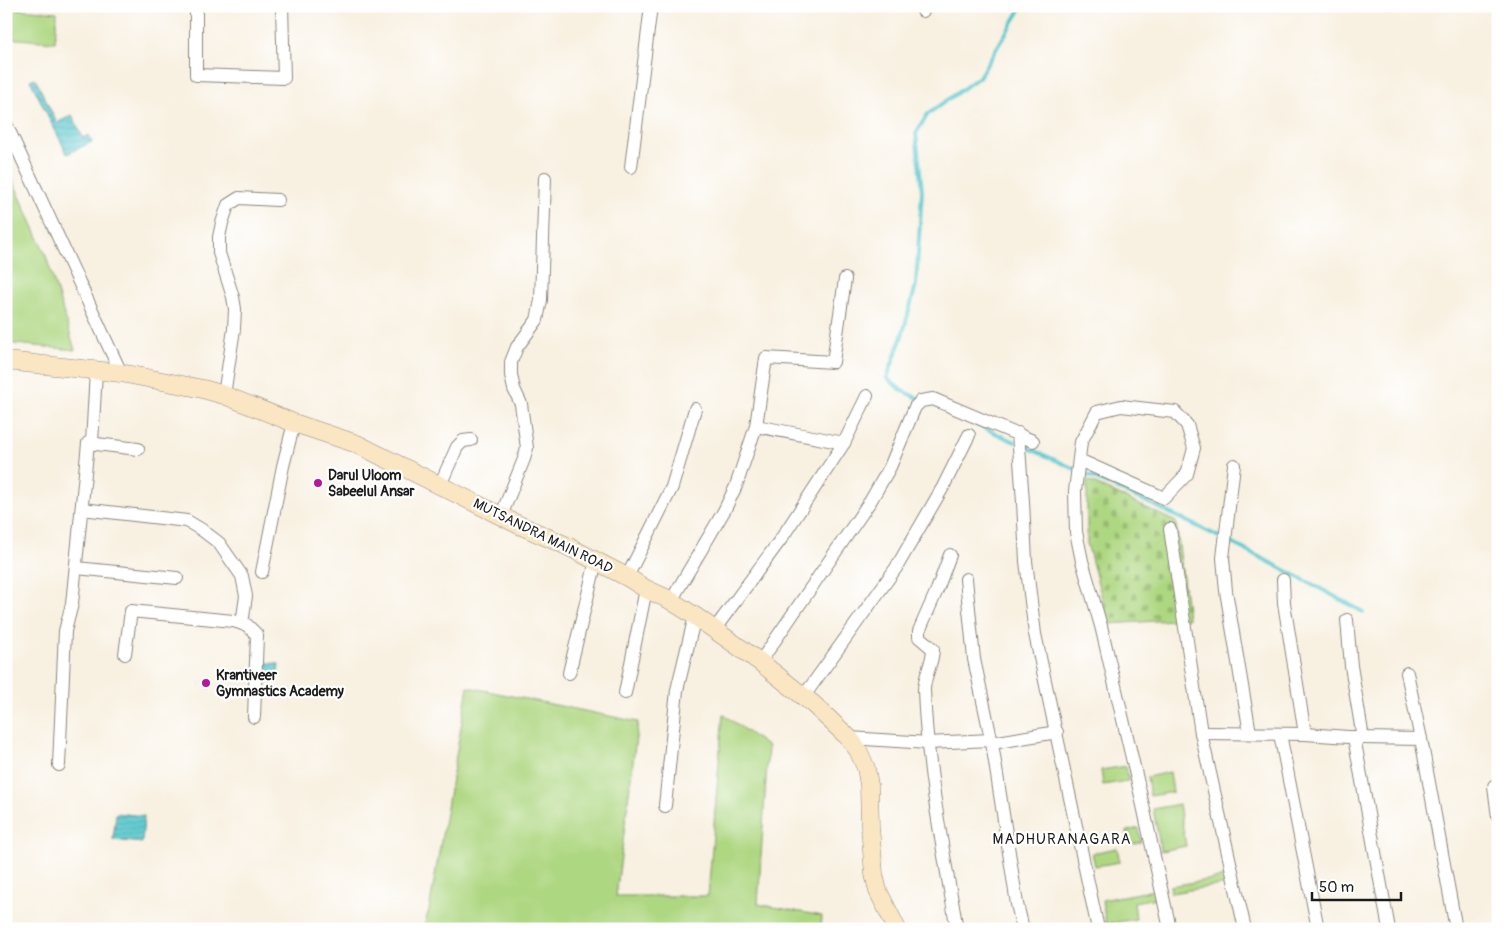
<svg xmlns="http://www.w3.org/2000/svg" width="1504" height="935" font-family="Pangolin,sans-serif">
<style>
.green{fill:#aed781;stroke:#657a4e}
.cemetery{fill:url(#cemetery-stones);stroke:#657a4e}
.water{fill:url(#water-rules);stroke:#3a7275}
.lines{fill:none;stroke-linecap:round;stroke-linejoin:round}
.stream{stroke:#59c7ce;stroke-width:4}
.street-casing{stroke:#8a867e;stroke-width:14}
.secondary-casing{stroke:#8a867e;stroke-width:19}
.street{stroke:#fff;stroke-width:12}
.secondary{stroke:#fbe6c3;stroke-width:18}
.poi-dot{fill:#b5179e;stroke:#fff;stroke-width:2}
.labels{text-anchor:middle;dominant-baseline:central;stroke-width:4.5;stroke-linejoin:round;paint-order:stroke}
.poi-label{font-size:14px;font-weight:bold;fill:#1c1c1c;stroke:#fff;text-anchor:start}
.street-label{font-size:14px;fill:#1c1c1c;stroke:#fff}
.neighbourhood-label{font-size:15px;letter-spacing:1px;fill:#1c1c1c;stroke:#fff}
</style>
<defs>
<pattern id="cemetery-stones" width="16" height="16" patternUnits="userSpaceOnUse" patternTransform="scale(1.25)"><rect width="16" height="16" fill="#aed781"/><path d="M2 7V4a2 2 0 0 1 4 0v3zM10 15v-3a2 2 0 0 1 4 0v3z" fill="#95b86f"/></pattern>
<pattern id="water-rules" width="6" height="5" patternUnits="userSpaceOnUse" patternTransform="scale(1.25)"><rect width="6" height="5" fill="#59c7ce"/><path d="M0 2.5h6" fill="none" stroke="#4daab0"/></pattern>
</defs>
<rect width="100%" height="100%" fill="#fff"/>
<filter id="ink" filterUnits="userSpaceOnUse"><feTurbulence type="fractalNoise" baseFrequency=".02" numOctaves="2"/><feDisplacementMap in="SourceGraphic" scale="10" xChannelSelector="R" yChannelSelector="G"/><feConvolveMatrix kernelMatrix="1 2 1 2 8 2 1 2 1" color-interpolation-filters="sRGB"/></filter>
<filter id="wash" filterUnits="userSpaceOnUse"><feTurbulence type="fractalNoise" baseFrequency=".0096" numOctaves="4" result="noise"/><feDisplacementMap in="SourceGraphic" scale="20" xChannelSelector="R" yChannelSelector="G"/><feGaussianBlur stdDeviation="1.12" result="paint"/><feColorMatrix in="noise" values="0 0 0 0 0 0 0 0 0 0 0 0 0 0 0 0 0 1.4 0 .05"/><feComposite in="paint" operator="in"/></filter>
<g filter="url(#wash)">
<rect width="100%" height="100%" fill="#f8f0e0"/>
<g class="green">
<polygon points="6,8 57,12 55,42 6,38"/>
<polygon points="6,165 45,253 75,350 6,343"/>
<polygon points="468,687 638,722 616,896 708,896 723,714 768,747 758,904 822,916 821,929 423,929 429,910"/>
<polygon points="1126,766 1128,781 1103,785 1101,770"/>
<polygon points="1170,772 1173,792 1150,796 1147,777"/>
<polygon points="1179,804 1186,846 1161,851 1153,809"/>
<polygon points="1139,828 1141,842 1130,844 1127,831"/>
<polygon points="1117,848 1120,862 1095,866 1092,853"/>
<polygon points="1226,877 1227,884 1171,893 1170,886"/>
<polygon points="1154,890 1156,898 1134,902 1136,919 1106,924 1102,900"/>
</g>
<polygon class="cemetery" points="1087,480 1176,522 1188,619 1109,624 1087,543"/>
<g class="water">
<polygon points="35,78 57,123 72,115 83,138 89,135 92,142 67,154 30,80"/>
<polygon points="262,662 279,664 277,682 259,680"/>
<polygon points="116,813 144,816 142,843 113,840"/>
</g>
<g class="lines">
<g class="stream">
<polyline points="920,399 902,391 887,378 902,336 916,285 922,191 916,133 928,114 979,77 1020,10 1020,6"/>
<polyline points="960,417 1015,442"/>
<polyline points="1022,445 1075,469"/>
<path d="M1081,472c95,43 191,89 282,140"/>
</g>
</g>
</g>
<g filter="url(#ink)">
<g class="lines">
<defs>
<g id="street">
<polyline points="196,6 196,75 284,78 282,6"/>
<polyline points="923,11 924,6"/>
<polyline points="6,124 121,373"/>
<polyline points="631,167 651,6"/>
<polyline points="224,395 234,329 235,309 233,297 219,253 219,237 222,223 228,205 239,198 278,200"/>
<polyline points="756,426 844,443"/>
<polyline points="1018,433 1023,502 1026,561 1035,634 1098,929"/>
<polyline points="92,443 96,371"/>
<polyline points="1079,460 1164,498 1187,474 1194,448 1187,425 1175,412 1121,406 1097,412 1081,442 1075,491 1076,532 1082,561 1101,626 1140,792 1170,929"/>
<polyline points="1234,465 1223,558 1226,591 1250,733"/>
<polyline points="440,485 457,447 463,441 471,440"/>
<polyline points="82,509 187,521 202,530 219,543 242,576 246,596 242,624"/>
<polyline points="501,516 524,459 527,448 521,404 514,389 511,375 511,362 517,347 537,320 541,300 545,178"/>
<polyline points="1170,529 1201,733 1245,929"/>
<path d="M950,555l-13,35 -18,41v6l14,12c0,14 -9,27 -9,41 3,80 19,160 33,239"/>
<polyline points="76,568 177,578"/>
<polyline points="262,572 283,466 294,423"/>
<polyline points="627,577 672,487 695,409"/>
<polyline points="966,579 974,659 992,743 1017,904 1023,929"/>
<polyline points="1283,580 1284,603 1305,734"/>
<polyline points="671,601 724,511 736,486 756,426 766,358 833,362 845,279"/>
<polyline points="1347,620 1351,666 1363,738"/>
<polyline points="714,630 781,539 844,443 867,396"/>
<polyline points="125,654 131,611 233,621 247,625 257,635 254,717"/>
<polyline points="760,662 871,500 890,467 915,407 921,401 933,399 1033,441"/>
<polyline points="569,673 596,561"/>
<polyline points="1407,673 1421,739 1456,929"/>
<polyline points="625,693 646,589"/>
<polyline points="804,696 896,568 943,487 969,435"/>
<polyline points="1201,733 1305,734 1363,738 1421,739"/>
<polyline points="1280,734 1318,929"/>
<polyline points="1354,737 1389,929"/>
<polyline points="849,738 928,743 991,740"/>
<polyline points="992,743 1057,732"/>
<polyline points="59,765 65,631 72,604 88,443 138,449"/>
<polyline points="1494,786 1498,817"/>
<polyline points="665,806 677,690 695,616"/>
</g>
<polyline id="secondary" points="6,361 121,373 203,389 224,395 294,423 357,444 519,525 567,546 627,577 646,589 668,599 695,616 760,662 813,704 849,738 858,750 866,768 869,785 870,827 874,874 878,891 897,929"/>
</defs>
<use href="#street" class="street-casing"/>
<use href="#secondary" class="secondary-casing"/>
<use href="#street" class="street"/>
<use href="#secondary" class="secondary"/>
</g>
</g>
<g class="poi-dot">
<circle cx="318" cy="483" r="5"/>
<circle cx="206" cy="683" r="5"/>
</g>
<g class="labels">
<g class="poi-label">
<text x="328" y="475">Darul Uloom<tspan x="328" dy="16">Sabeelul Ansar</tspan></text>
<text x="216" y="675">Krantiveer<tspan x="216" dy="16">Gymnastics Academy</tspan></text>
</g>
<g class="street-label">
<text transform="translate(543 536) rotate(26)">MUTSANDRA MAIN ROAD</text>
</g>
<g class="neighbourhood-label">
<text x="1062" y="839">MADHURANAGARA</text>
</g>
</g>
<rect width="1504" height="935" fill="none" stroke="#fff" stroke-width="25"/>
<path d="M1312 892v8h89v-8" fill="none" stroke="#1c1c1c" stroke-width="2.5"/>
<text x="1319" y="892" font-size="15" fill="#1c1c1c" stroke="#ffffff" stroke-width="4" paint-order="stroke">50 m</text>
</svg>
